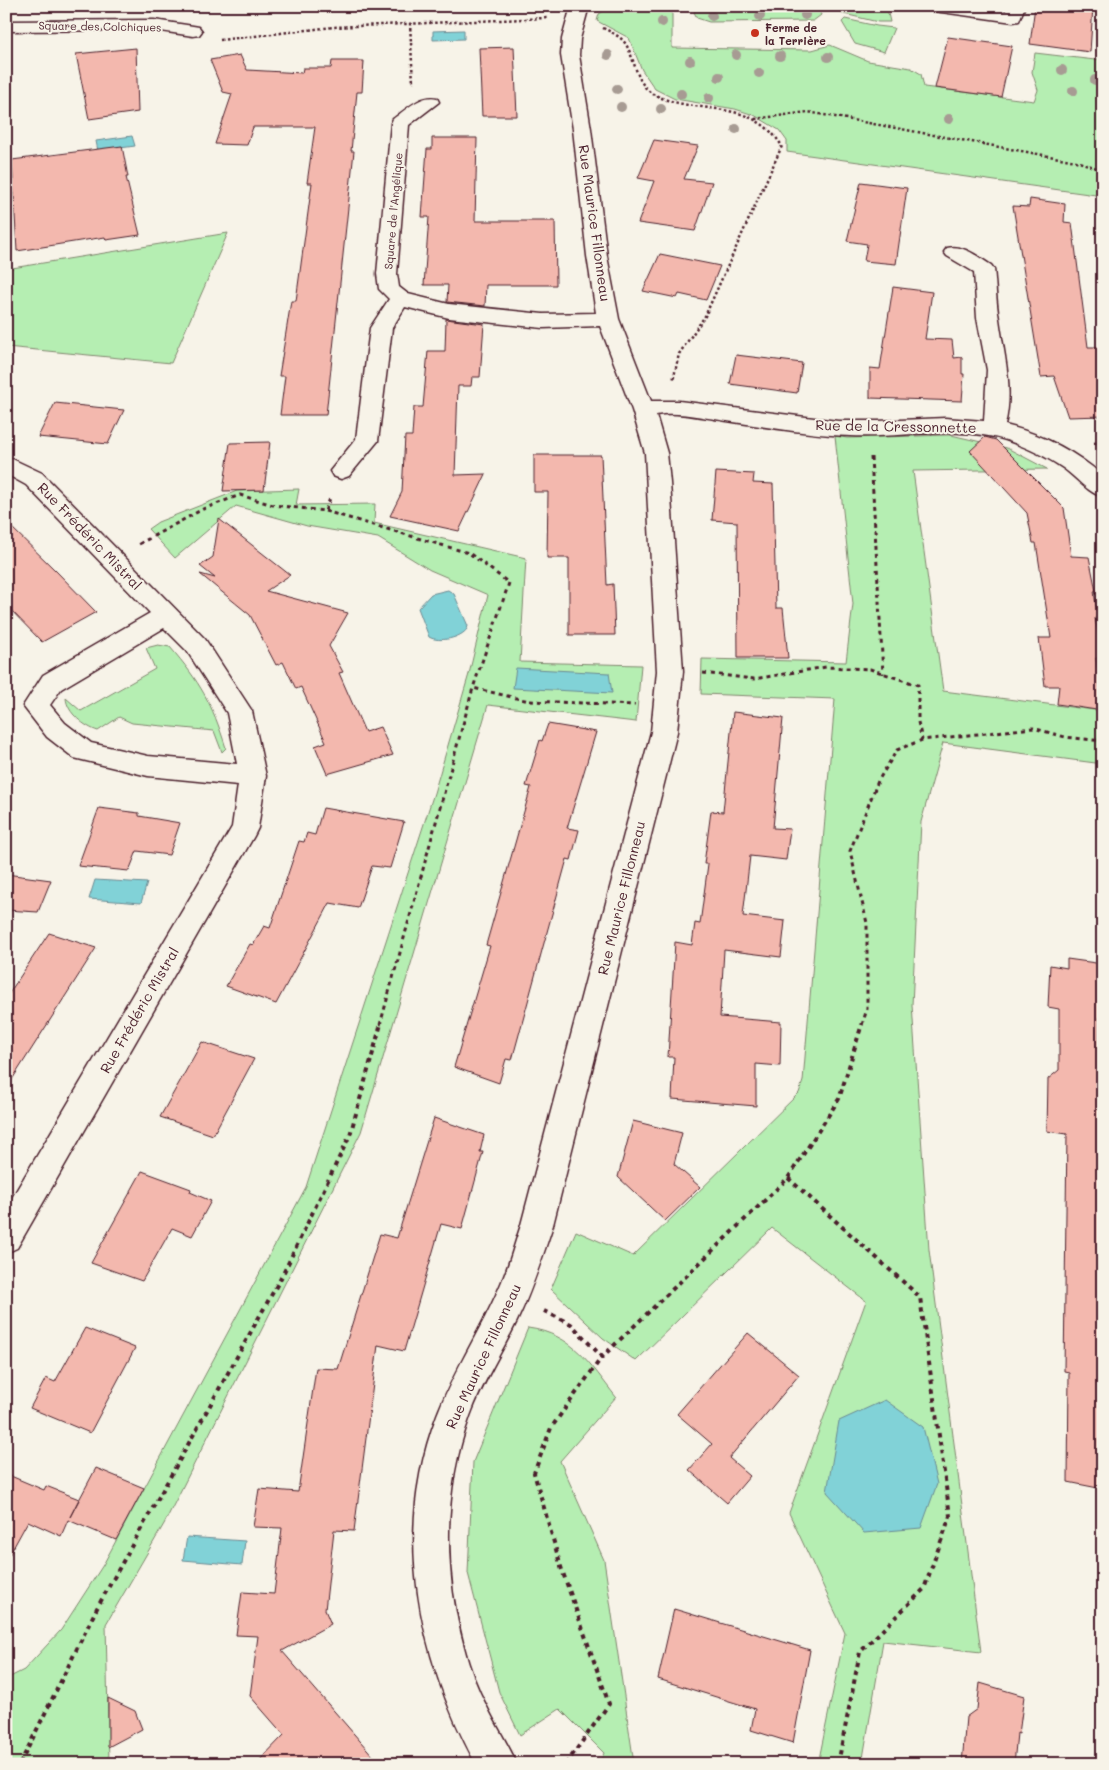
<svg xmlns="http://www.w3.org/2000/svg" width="1109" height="1770" font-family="Mali,sans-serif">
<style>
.green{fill:#b5eeb2;stroke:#80866e}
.water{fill:#81d2d7;stroke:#6b8a92}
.building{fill:#f3b8ae;stroke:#4a1f2b}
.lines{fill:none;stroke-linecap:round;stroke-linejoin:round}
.minor-casing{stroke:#4a1f2b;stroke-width:3}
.path-far2{stroke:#4a1f2b;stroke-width:2.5;stroke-dasharray:2.5 2.5;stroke-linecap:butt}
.path-far1{stroke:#4a1f2b;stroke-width:3;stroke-dasharray:4 4;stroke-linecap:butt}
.path{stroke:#4a1f2b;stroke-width:4;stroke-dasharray:4.5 4.5;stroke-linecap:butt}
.minor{fill:#f7f3e8;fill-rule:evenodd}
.tree{fill:#a79b93}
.poi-dot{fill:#c8321e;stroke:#f7f3e8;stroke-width:2}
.labels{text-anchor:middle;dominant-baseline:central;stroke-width:4;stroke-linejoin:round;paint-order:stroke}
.far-street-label{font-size:11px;fill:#4a1f2b;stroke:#f7f3e8}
.far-poi-label{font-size:11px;font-weight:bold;fill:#4a1f2b;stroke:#f7f3e8;text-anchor:start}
.street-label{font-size:14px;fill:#4a1f2b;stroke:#f7f3e8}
</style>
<rect width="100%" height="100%" fill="#f7f3e8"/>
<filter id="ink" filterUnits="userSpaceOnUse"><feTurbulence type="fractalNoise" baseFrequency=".02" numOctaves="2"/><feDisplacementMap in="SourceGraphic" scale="10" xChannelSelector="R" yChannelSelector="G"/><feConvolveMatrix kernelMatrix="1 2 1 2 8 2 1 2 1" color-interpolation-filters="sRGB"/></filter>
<g filter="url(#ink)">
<g class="green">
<polygon points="611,6 672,8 672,48 812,50 830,45 868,61 911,68 921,74 924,87 1034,101 1038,90 1032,72 1035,53 1095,60 1103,57 1103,196 787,152 787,141 779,130 754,115 735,109 675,99 655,89 642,70 629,38 597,21 599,14"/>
<polygon points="845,6 887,9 890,22 878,22 844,14 840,11"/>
<polygon points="818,7 821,15 813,21 709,22 697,18 694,12 698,8"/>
<polygon points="845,19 877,26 894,28 884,52 855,44 842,22"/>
<polygon points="228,233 171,363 6,347 6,269"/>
<polygon points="951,435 1007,448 1047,469 913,471 943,691 1103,711 1103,764 943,743 921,822 912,1005 929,1250 981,1652 883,1641 862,1764 818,1764 845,1633 789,1513 866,1301 772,1228 636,1361 603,1338 551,1289 576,1231 633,1256 799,1093 803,1081 835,699 701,694 702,659 846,662 853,604 835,436 847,438"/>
<polygon points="299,489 296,505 375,504 374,523 526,558 520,662 641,665 636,722 488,705 361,1132 164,1524 106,1624 109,1764 6,1764 6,1679 24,1670 61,1630 103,1565 306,1187 434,793 469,674 488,595 430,570 378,538 307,526 236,506 175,558 148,529 158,522 237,491"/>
<path d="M158,645l12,2c30,35 42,56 56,101l-4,4 -8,-21 -82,-8 -13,-6 -21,14c-13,-4 -31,-18 -32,-33l15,13 74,-42 -9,-21z"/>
<path d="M528,1328c45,6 62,36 88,69l-56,64 44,99 29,197 3,7h-37l5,-11 -44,-44 -40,26 -21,-43 -31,-119 5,-111z"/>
</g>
<g class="water">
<polygon points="464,30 464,39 433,40 433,31"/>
<polygon points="132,136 135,146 98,151 96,141"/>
<path d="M448,590l6,4 14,32 -1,3c-6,9 -28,14 -38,8l-11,-29 13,-14z"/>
<polygon points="516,668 609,673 612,693 513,688"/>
<polygon points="95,880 147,883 141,903 89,899"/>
<polygon points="885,1400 923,1427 937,1484 921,1528 864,1533 827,1492 839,1421"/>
<polygon points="187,1537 245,1541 242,1565 183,1560"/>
</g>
<g class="building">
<polygon points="1035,6 1093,6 1090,52 1030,44"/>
<polygon points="948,37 1012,46 1001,97 935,88"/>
<polygon points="514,47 517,116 482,116 479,48"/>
<polygon points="136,48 138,112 89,119 76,54"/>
<polygon points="240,55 247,70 302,73 303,68 331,68 332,61 364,61 362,92 357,92 351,151 354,151 326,415 280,415 285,376 279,376 291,301 296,301 312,183 307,183 315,127 253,127 247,145 215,144 232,94 223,92 210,60"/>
<polygon points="432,138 477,138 475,221 555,221 556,285 486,285 485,306 447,302 448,285 424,285 429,217 422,217 427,149 432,149"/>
<polygon points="654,140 698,146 684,179 712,182 695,231 638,223 654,181 638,178"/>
<polygon points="122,146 128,177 126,177 140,235 106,240 105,237 17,251 12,160"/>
<polygon points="861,182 907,188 896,264 864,261 867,244 847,241"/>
<polygon points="1030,199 1065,204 1064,222 1072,223 1088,347 1103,347 1103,416 1068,417 1054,376 1041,377 1013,206 1029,207"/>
<polygon points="660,254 720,266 706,300 679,294 677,298 643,291"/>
<polygon points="893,287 932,292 925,339 952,340 954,358 962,357 962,374 964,374 962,401 870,398 870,368 880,369"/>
<polygon points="446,319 484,324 480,377 472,377 471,386 458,386 455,475 486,474 459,531 390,516 402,492 405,436 412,436 414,407 423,407 428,351 445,351"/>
<polygon points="736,355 802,363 797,393 730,384"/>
<polygon points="55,403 124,410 108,444 38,437"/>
<polygon points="985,437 996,440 1064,508 1071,556 1089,557 1096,591 1094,591 1098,618 1095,618 1103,658 1096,658 1103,711 1057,704 1059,686 1045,686 1039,638 1051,638 1036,543 1033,543 1027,513 970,451"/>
<polygon points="270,442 264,490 223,491 230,443"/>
<polygon points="534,455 601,455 607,585 613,584 615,635 569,635 569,558 547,558 548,492 534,492"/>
<polygon points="716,472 754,474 753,483 773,484 776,608 783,608 788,658 738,658 737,522 712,520"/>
<polygon points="219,519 290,575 266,591 348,613 329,646 343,672 339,673 365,732 380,727 393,755 327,774 315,746 326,742 301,687 296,689 283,662 276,665 250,615 200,574 215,578 200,566 213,557"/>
<polygon points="6,522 56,571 96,612 42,642 6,605"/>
<polygon points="733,712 783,718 773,828 790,829 786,860 750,856 743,916 785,921 781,957 724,950 720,1017 781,1022 780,1066 756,1064 756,1106 672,1099 674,1057 668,1057 675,942 692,945 695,923 700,924 708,864 704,864 711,811 723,812"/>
<polygon points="548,724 596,732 567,828 579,830 571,860 567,859 512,1060 506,1059 499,1083 454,1067 490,946 486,945 531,787 526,786 540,740 542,741"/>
<polygon points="99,808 139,813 139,816 180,823 169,855 137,851 129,871 78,866"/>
<polygon points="323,808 404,822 390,868 372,866 358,908 330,903 276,1004 226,986 250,944 253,945 264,926 270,928 299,841 304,842 307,833 315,835"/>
<polygon points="6,874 51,880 38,912 6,910"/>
<polygon points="49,933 96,948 6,1089 6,998"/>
<polygon points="1067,959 1103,964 1103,994 1100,994 1099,1053 1103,1054 1103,1094 1100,1094 1100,1168 1103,1169 1103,1489 1068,1482 1069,1372 1064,1371 1067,1134 1047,1131 1048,1079 1059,1070 1059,1009 1048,1007 1050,965 1067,968"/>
<polygon points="202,1042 254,1059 213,1135 160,1117"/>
<polygon points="434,1118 484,1135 480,1152 483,1152 462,1229 441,1224 404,1351 378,1345 354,1531 334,1530 325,1610 331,1624 282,1651 380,1764 256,1764 284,1735 250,1696 258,1636 236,1635 242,1592 274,1594 282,1528 253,1527 259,1489 298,1492 316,1368 338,1369 380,1234 397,1238"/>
<polygon points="633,1121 682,1133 674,1164 700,1187 665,1221 618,1177"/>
<polygon points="142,1171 191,1189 190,1192 211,1201 192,1236 172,1228 142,1281 91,1263"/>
<polygon points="85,1328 135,1348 90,1433 30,1408 46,1378 55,1382"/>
<polygon points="748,1333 799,1375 729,1458 750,1476 727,1503 689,1470 712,1444 677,1414"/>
<polygon points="96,1468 144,1488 116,1540 68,1520 61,1536 28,1521 6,1561 6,1474 44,1490 46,1486 79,1499 70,1517"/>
<polygon points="674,1609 810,1650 793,1743 751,1730 755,1709 658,1679"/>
<polygon points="980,1683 1024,1696 1019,1734 1017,1733 1014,1764 962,1764 966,1717 977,1709"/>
<polygon points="108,1698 135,1711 142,1729 108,1747"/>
</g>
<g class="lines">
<defs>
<g id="minor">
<path d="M571,6h18l-9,33 -1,16 12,74 16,127 12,63 32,82h28l159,20h40l67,-3 39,3 3,-51 -10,-52 -3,-46 -27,-16 -3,-4 3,-4c16,-4 31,9 44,17l3,4c2,17 2,33 5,50 5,37 15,69 6,106 36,9 70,26 98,51v21c-15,-4 -27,-20 -40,-29 -17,-12 -37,-21 -57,-28 -51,-15 -103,-2 -155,-4 -41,-1 -83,-9 -124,-15 -22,-3 -49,-10 -71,-6l11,38 3,30 13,188 -6,61 -124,493c-11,33 -21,65 -36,96 -15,31 -35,62 -47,95 -27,74 -27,155 -6,231 5,20 13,41 23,60 9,19 21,37 30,57h-41c-58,-107 -84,-233 -39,-349 17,-45 44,-85 63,-129 9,-20 14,-41 21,-61l130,-493 6,-61 -12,-218 -13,-43 -32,-84 -57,2 -94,-10 -44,-11 -13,21 -14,113 -29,35 -8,3 -8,-3 -3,-5 26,-32 14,-111 19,-29 -10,-10 -2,-15 14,-151 2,-4c13,-9 28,-25 44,-21l2,4 -30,23 -12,149 2,13 9,7 41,10 94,10 53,-1 -9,-57 -14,-127 -12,-74 1,-16z"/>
<polygon points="925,6 974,6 1006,11 1007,6 1025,6 1019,21 1013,22 934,11 928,10"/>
<polygon points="154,20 193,26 199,27 202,31 199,35 193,36 154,30 6,31 6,21"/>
<path d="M6,456l36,17 163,166 47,72 14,65 -8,52 -4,8 -237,412 -11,5v-45l226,-381 6,-42 -90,-9 -74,-18 -27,-21 -24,-31 20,-31 107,-62 -124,-128 -20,-11zM164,628l23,23 40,62 10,51 -89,-8 -57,-13 -26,-20 -15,-18 11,-16z"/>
</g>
</defs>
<use href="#minor" class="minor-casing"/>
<g class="path-far2">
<polyline points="410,23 413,83"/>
<path d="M603,28c8,4 17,8 22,15 11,16 10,42 30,52 45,22 95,1 127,51l-77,170 -26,38 -6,27"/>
<polyline points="220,40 333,27 548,18"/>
<polyline points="755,119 808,112 1076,161 1103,170"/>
<polyline points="1094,443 1103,442"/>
</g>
<g class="path-far1">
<polyline points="871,457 883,674"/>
<polyline points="325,511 469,553 509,583 473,688"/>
<polyline points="139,544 203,509 240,495 273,505 325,511 331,496"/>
<polyline points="703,673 754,679 826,667 870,669 918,685 918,722 922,740"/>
<polyline points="380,1025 473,688 529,701 635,705"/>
<polyline points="862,1025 867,1009 867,923 850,851 878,781 897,750 922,740 1033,728 1065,737 1103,741"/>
</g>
<g class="path">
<polyline points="788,1178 920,1297 950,1516 924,1589 860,1652 838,1764"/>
<polyline points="544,1311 571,1324 602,1357"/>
<polyline points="6,1758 11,1764"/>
<polyline points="20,1764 97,1608 282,1276 350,1135 381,1024"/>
<polyline points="566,1764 609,1704 561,1567 534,1473 551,1428 602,1357 788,1178 839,1099 862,1024"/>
</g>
<use href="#minor" class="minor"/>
</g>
<g class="tree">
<circle cx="805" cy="15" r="5"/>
<circle cx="712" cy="16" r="5"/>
<circle cx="760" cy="16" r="5"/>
<circle cx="662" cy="22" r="5"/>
<circle cx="608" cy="55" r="5"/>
<circle cx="736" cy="55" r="5"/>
<circle cx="780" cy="56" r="5"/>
<circle cx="828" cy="57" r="5"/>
<circle cx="690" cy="61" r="5"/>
<circle cx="1062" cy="70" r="5"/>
<circle cx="759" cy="73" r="5"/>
<circle cx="719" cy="77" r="5"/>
<circle cx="1095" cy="80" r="5"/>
<circle cx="617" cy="89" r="5"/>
<circle cx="1073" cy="91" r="5"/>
<circle cx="681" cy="94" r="5"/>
<circle cx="709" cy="98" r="5"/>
<circle cx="621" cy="107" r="5"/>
<circle cx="661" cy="109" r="5"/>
<circle cx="949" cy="119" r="5"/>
<circle cx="736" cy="129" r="5"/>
</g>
</g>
<circle class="poi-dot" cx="755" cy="33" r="5"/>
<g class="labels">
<g class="far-street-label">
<text transform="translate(100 26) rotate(1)">Square des Colchiques</text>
<text transform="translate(393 211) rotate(-85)">Square de l'Angélique</text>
</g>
<g class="far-poi-label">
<text x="765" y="27">Ferme de<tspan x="765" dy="13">la Terrière</tspan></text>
</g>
<g class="street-label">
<text transform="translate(595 223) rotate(82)">Rue Maurice Fillonneau</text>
<text transform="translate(896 426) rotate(1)">Rue de la Cressonnette</text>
<text transform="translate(90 536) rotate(46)">Rue Frédéric Mistral</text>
<text transform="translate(621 898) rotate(-76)">Rue Maurice Fillonneau</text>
<text transform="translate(139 1010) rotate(-60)">Rue Frédéric Mistral</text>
<text transform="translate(483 1356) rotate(-65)">Rue Maurice Fillonneau</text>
</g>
</g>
<rect width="1109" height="1770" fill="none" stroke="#f7f3e8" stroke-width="25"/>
<rect x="12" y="12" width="1084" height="1745" fill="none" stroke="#4a1f2b" stroke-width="2" filter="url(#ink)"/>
</svg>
